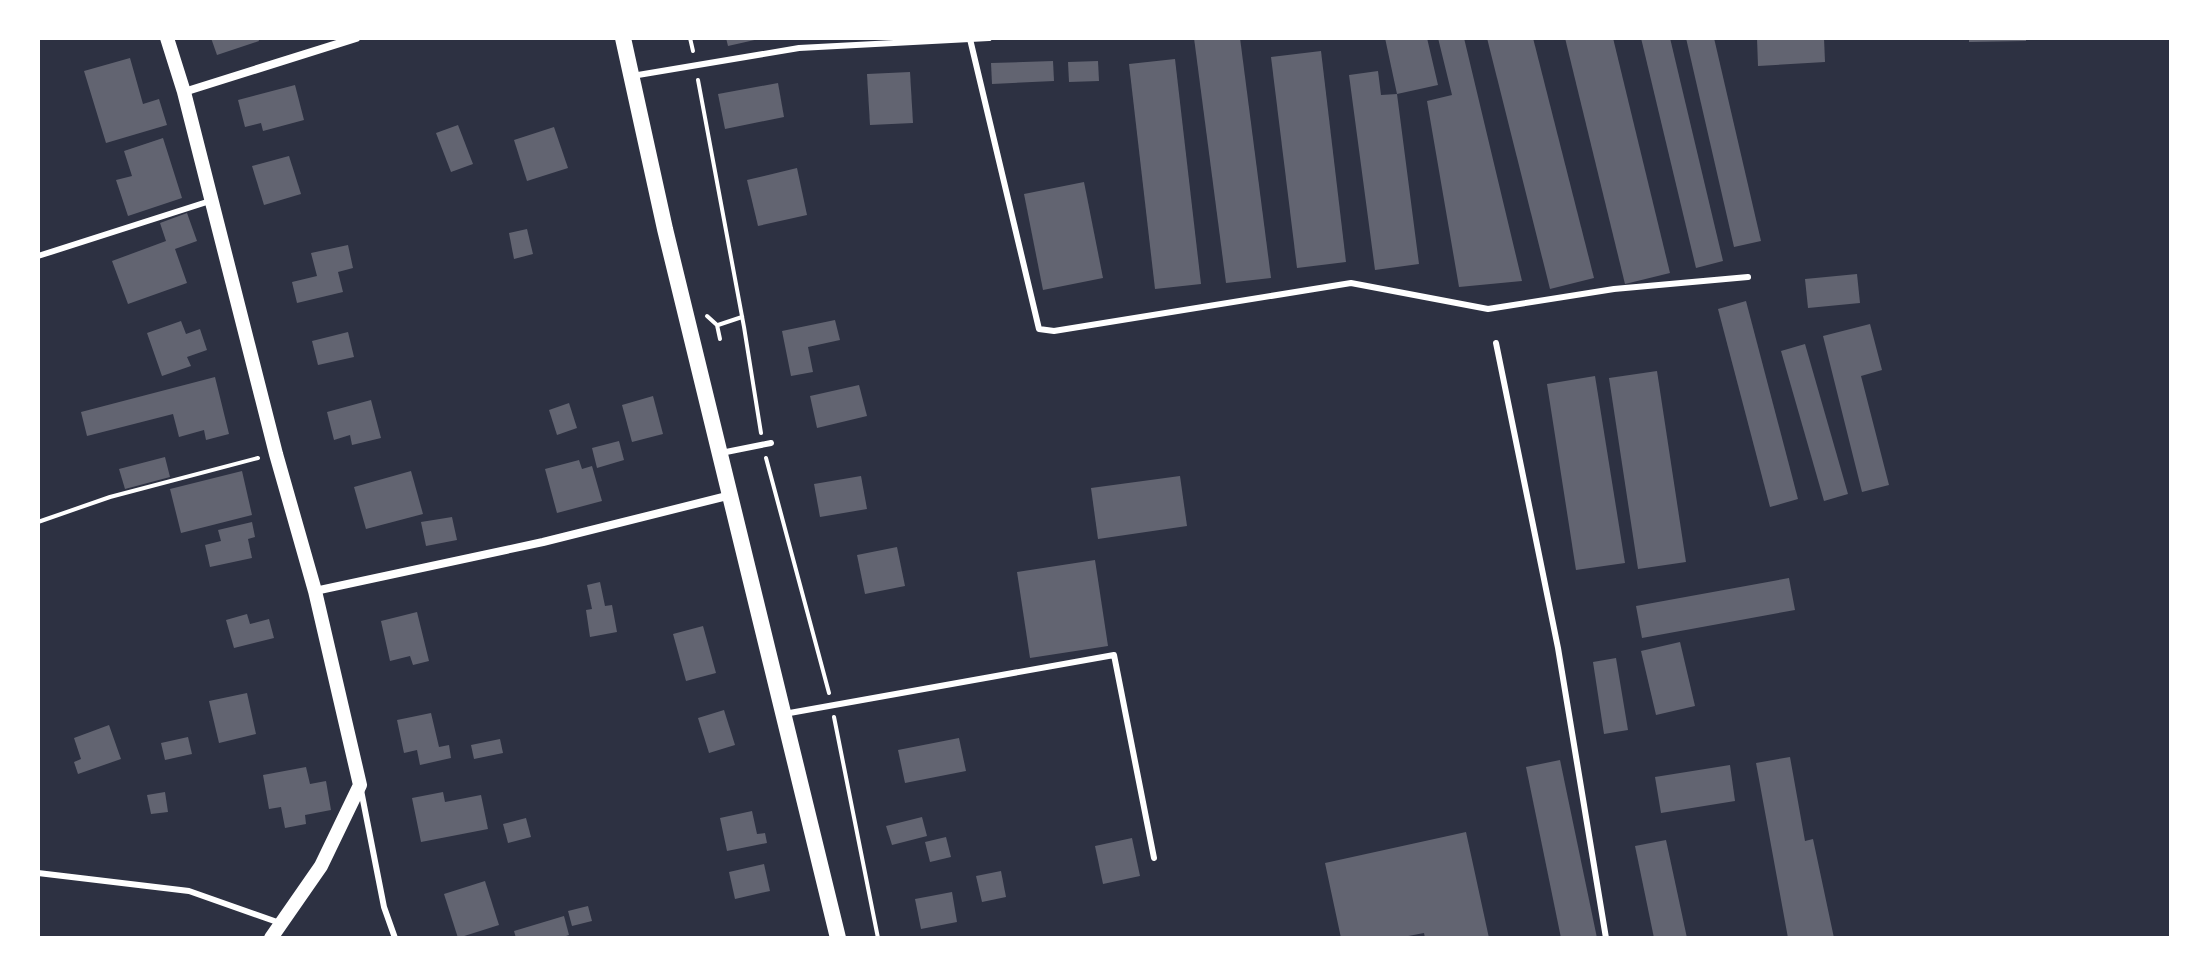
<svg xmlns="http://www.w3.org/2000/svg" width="2209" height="976" font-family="Overpass,sans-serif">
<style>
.building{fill:#626471}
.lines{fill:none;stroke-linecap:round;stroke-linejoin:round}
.path{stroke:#fff;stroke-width:4}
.service{stroke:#fff;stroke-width:6}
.minor{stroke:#fff;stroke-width:8}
.tertiary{stroke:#fff;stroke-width:14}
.secondary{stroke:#fff;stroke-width:16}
</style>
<rect width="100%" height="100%" fill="#2d3142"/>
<g class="building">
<polygon points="211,38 258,38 259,41 217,55"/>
<polygon points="726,38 759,38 759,39 728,46"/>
<polygon points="1194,38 1240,38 1271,278 1226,283"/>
<polygon points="1385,38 1427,38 1438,85 1397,94 1419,264 1375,270 1349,75 1378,71 1381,95 1397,94"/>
<polygon points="1438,38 1464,38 1522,281 1459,287 1427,101 1452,95"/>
<polygon points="1487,38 1533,38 1594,278 1550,289"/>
<polygon points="1565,38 1613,38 1670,273 1625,284"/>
<polygon points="1641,38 1670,38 1723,261 1696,268"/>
<polygon points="1686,38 1714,38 1761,241 1734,247"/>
<polygon points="1757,38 1824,38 1825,62 1758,66"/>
<polygon points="1969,38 2026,38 2026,41 1969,42"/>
<polygon points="1321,51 1346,262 1297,268 1271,57"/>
<polygon points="130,58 143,104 159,99 167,125 106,143 84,71"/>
<polygon points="1175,59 1201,284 1155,289 1129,64"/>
<polygon points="1053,61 1054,81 992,84 991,63"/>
<polygon points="1098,61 1099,81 1069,82 1068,62"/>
<polygon points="910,72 913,123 870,125 867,74"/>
<polygon points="778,83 784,117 725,129 718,94"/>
<polygon points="295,85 304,120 263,131 261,123 245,127 238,100"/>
<polygon points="458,125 473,164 451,172 436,133"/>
<polygon points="554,127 568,168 527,181 514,140"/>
<polygon points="163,138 182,198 128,216 116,180 132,176 124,151"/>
<polygon points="289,156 301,194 264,205 252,166"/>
<polygon points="797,168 807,215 758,226 747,180"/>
<polygon points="1084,182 1103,278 1043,290 1024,194"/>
<polygon points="187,213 197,241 175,249 187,283 128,304 112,261 166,241 160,223"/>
<polygon points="527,229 533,254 514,259 509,233"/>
<polygon points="348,245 353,268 338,272 343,292 297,303 292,282 317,276 311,253"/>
<polygon points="1857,274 1860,303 1808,308 1805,279"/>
<polygon points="1746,301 1798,499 1770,507 1718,309"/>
<polygon points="835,320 840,340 808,347 813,372 791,376 782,331"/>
<polygon points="181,321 186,334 200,329 207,350 187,357 191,366 162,376 147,333"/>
<polygon points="1870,324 1882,370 1861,376 1889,485 1862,492 1823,336"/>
<polygon points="348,332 354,357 318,365 312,341"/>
<polygon points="1805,344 1848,494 1824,501 1781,351"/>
<polygon points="1657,371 1686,562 1638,569 1609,378"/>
<polygon points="1595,376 1625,563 1576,570 1547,384"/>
<polygon points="215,377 229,434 206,440 204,430 179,437 173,414 87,436 81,412"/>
<polygon points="859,385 867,416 817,428 810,396"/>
<polygon points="653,396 663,434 632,442 622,405"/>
<polygon points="371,400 381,438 352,445 350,435 334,440 327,412"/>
<polygon points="569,403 577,428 557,435 549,410"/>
<polygon points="619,441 624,460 597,468 592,448"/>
<polygon points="165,457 170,477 125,489 119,469"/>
<polygon points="579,460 582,469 592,466 602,501 557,513 545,469"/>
<polygon points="242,471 252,515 181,533 170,489"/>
<polygon points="411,471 423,514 366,529 354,487"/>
<polygon points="861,476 867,509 820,517 814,484"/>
<polygon points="1180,476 1187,526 1098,539 1091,488"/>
<polygon points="452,517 457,540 426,546 421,522"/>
<polygon points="252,522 255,537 248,539 252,558 210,567 205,545 221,541 218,530"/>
<polygon points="897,547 905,586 865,594 857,555"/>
<polygon points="1095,560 1108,646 1030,658 1017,572"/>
<polygon points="1789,578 1795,610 1642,638 1636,606"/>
<polygon points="600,582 605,606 612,605 617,632 590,637 586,610 592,609 587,585"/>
<polygon points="417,612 429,661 413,665 410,656 390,661 381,621"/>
<polygon points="247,614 250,624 269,619 274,638 234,648 226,620"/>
<polygon points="703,626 716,673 686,681 673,634"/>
<polygon points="1680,642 1695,706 1656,715 1641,651"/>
<polygon points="1616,658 1628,730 1604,734 1593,662"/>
<polygon points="247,693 256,734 219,743 209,701"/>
<polygon points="724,710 735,745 709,753 698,718"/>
<polygon points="431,713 439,747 449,745 451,758 420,765 417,750 404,753 397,720"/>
<polygon points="109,725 121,759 78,774 74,762 81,759 74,738"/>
<polygon points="188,737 192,754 165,760 161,743"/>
<polygon points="959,738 966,771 905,783 898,750"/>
<polygon points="500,739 503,753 474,759 471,745"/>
<polygon points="1790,757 1805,841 1813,839 1834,938 1788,938 1756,763"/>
<polygon points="1560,760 1597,938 1561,938 1526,767"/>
<polygon points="1730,765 1735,801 1661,813 1655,777"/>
<polygon points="306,767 310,784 326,781 331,810 305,815 306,824 285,828 281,807 269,809 263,775"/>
<polygon points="165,792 168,812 151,814 147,795"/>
<polygon points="443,792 445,802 481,795 488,829 421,842 412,798"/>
<polygon points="752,811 757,834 765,833 767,843 727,851 720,818"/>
<polygon points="922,817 927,836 892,845 886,826"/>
<polygon points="526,818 531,837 508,843 503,824"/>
<polygon points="1466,832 1489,938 1425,938 1424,933 1398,938 1341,938 1325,863"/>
<polygon points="946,837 951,857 930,862 925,842"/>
<polygon points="1132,838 1140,876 1103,884 1095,846"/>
<polygon points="1666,840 1687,938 1654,938 1635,846"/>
<polygon points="764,864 770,891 735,899 729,872"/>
<polygon points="1001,871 1006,897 982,902 976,876"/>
<polygon points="485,881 499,925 458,938 444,894"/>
<polygon points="952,892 957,922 921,929 915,899"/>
<polygon points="588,906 592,921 572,926 568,911"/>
<polygon points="564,916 569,935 560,938 516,938 514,931"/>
</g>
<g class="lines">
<g class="path">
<polyline points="690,38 693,51"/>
<polyline points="698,80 744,327 761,433"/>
<polyline points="707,316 717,325 720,339"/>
<polyline points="718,325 742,317"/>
<polyline points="766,458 829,693"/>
<polyline points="38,522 110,497 258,458"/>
<polyline points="834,717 878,938"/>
</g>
<g class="service">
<polyline points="970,39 1039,329 1054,331 1351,283 1488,309 1614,289 1748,277"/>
<polyline points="632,76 799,48 989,38"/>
<polyline points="38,256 210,201"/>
<polyline points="1496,343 1558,648 1606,938"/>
<polyline points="721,453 771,443"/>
<polyline points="784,714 1114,655 1154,858"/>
<polyline points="361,790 384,907 395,938"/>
<polyline points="38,873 189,891 280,923"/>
</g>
<g class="minor">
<polyline points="184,92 356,38"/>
<polyline points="315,591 543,542 731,495"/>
</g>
<polyline class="tertiary" points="167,38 184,92 276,454 315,591 360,785 321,866 271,938"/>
<polyline class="secondary" points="623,38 665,229 838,938"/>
</g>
<rect width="2209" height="976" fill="none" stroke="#ffffff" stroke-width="80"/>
</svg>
